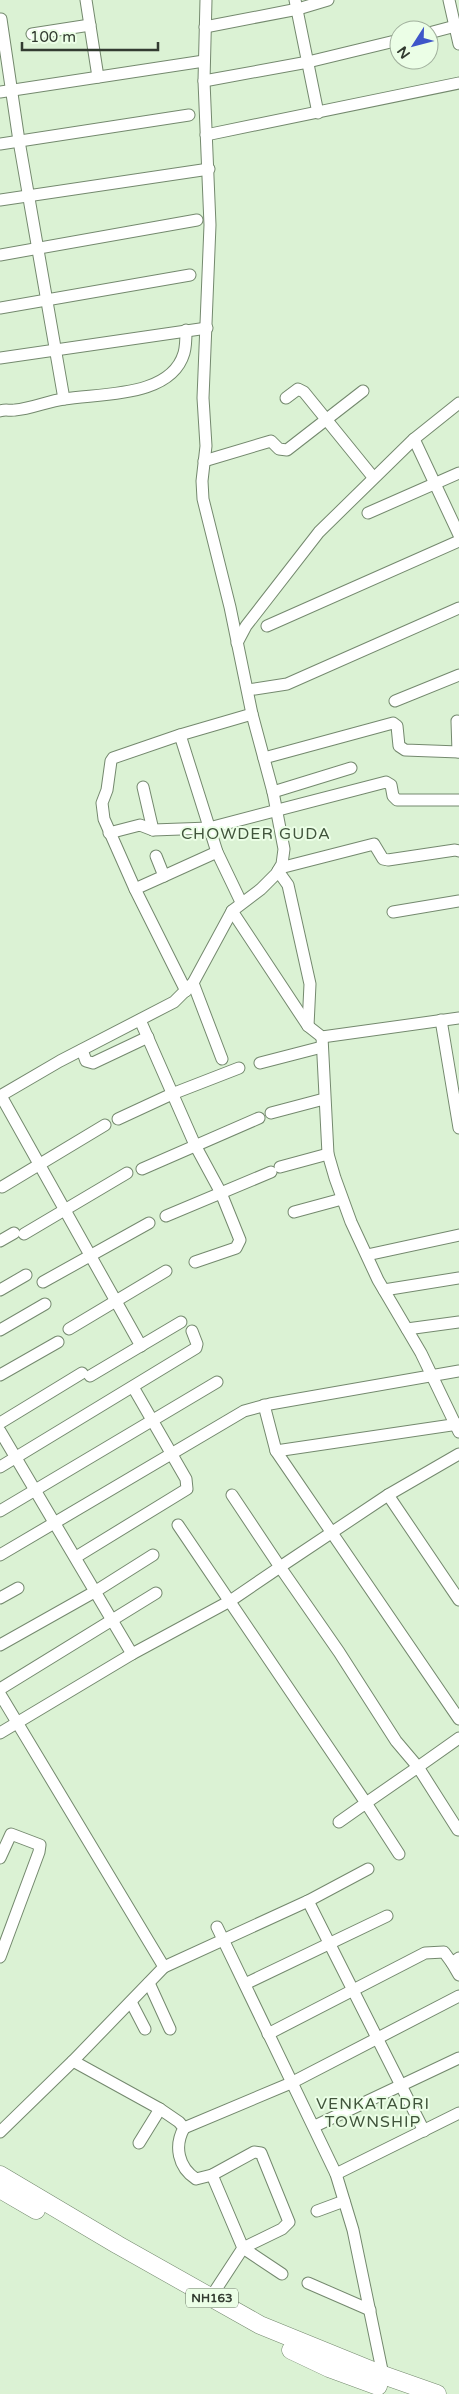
<svg xmlns="http://www.w3.org/2000/svg" width="459" height="2394" font-family="'Varela Round',sans-serif">
<style>
.lines{fill:none;stroke-linecap:round;stroke-linejoin:round}
.minor-casing{stroke:#74896e;stroke-width:13}
.trunk-casing{stroke:#74896e;stroke-width:19}
.minor{stroke:#fff;stroke-width:11}
.trunk{stroke:#fff;stroke-width:18}
.labels{text-anchor:middle;dominant-baseline:central;stroke-width:4;stroke-linejoin:round;paint-order:stroke}
.shield{fill:#ebfee6;stroke:#6a7667;stroke-width:1}
.shield-label{font-size:12px;font-weight:bold;fill:#323b30}
.quarter-label{font-size:16px;letter-spacing:1px;fill:#41553c;stroke:#ebfee6}
</style>
<rect width="100%" height="100%" fill="#dbf2d4"/>
<g class="lines">
<defs>
<g id="minor">
<polyline points="86,0 98,77"/>
<polyline points="295,0 318,113"/>
<polyline points="449,0 459,44"/>
<polyline points="1,19 19,141 64,399"/>
<polyline points="205,27 298,9 328,0"/>
<polyline points="429,33 459,25"/>
<polyline points="32,34 90,25"/>
<polyline points="204,81 308,62 399,40"/>
<polyline points="0,92 204,61"/>
<polyline points="206,135 459,83"/>
<polyline points="0,144 189,115"/>
<polyline points="0,200 209,169"/>
<polyline points="0,255 197,220"/>
<polyline points="0,308 190,275"/>
<polyline points="0,358 207,328"/>
<polyline points="286,398 298,389 304,392 373,477"/>
<path d="M0,411c5,-2 10,0 15,-1 16,-1 33,-9 49,-11 36,-6 107,-1 120,-46 2,-7 2,-15 2,-23"/>
<polyline points="414,439 459,535"/>
<polyline points="204,461 271,441 279,449 287,450 363,391"/>
<polyline points="368,513 459,473"/>
<polyline points="267,626 459,541"/>
<polyline points="237,643 246,626 319,532 414,439 459,403"/>
<polyline points="248,690 287,684 459,608"/>
<polyline points="395,701 459,675"/>
<polyline points="457,721 458,752"/>
<polyline points="180,735 252,714"/>
<polyline points="264,758 393,723 397,726 399,746 405,750 459,752"/>
<polyline points="143,787 153,830"/>
<polyline points="273,792 351,768"/>
<polyline points="109,833 140,825 153,830 209,828 386,782 391,785 393,796 397,800 459,800"/>
<polyline points="280,868 374,844 383,859 388,860 455,850 459,851"/>
<polyline points="278,871 288,885 310,984 308,1026"/>
<polyline points="164,876 217,852"/>
<polyline points="135,889 164,876 156,856"/>
<polyline points="232,911 308,1026 322,1037 459,1018"/>
<polyline points="393,912 459,901"/>
<polyline points="193,983 222,1059"/>
<polyline points="186,991 135,889 104,819 102,803 107,790 111,761 113,758 180,735 217,852 241,902"/>
<polyline points="140,1020 195,1145 221,1193 240,1240 236,1248 195,1262"/>
<polyline points="441,1020 459,1128"/>
<polyline points="322,1037 328,1154 335,1178 351,1222 378,1280 421,1353 459,1432"/>
<polyline points="82,1050 86,1061 93,1063 148,1037"/>
<polyline points="260,1063 322,1047"/>
<polyline points="0,1096 60,1061 174,1002 193,983 232,911 261,889 276,874 282,864 284,849 273,792 252,714 230,607 203,499 202,481 206,446 203,398 210,225 204,81 206,0"/>
<polyline points="1,1096 141,1346"/>
<polyline points="271,1113 324,1099"/>
<polyline points="118,1119 172,1094 239,1068"/>
<polyline points="280,1167 328,1154"/>
<polyline points="142,1169 259,1118"/>
<polyline points="2,1187 105,1125"/>
<polyline points="294,1212 342,1199"/>
<polyline points="166,1216 271,1172"/>
<polyline points="24,1234 127,1173"/>
<polyline points="0,1241 14,1233"/>
<polyline points="367,1255 459,1235"/>
<polyline points="43,1282 149,1223"/>
<polyline points="0,1290 26,1275"/>
<polyline points="384,1290 459,1278"/>
<polyline points="69,1329 166,1271"/>
<polyline points="407,1329 459,1322"/>
<polyline points="0,1330 45,1304"/>
<polyline points="0,1375 58,1342"/>
<polyline points="90,1376 181,1322"/>
<polyline points="264,1405 276,1451 459,1719"/>
<polyline points="0,1423 82,1373"/>
<polyline points="0,1431 132,1654"/>
<polyline points="276,1451 459,1424"/>
<polyline points="0,1467 196,1348 197,1344 192,1331"/>
<polyline points="232,1495 280,1567 388,1495 459,1454"/>
<polyline points="388,1495 459,1600"/>
<polyline points="0,1511 217,1382"/>
<polyline points="178,1525 366,1803 418,1767 458,1830"/>
<polyline points="0,1555 244,1411 270,1404 459,1371"/>
<polyline points="76,1557 187,1489 186,1479 133,1387"/>
<polyline points="0,1598 18,1588"/>
<polyline points="0,1645 96,1591 153,1555"/>
<polyline points="0,1689 156,1593"/>
<polyline points="0,1694 164,1967 73,2061 0,2132"/>
<polyline points="0,1733 132,1654 230,1601 280,1567 339,1652 396,1741 418,1767 459,1738"/>
<polyline points="339,1822 366,1803 399,1854"/>
<polyline points="0,1858 11,1834 40,1845 39,1852 0,1957"/>
<polyline points="308,1901 424,2131"/>
<polyline points="217,1927 336,2174 353,2230 383,2375"/>
<polyline points="452,1963 459,1975"/>
<polyline points="164,1967 308,1901 368,1869"/>
<polyline points="149,1983 170,2029"/>
<polyline points="245,1984 387,1916"/>
<polyline points="131,2002 145,2029"/>
<polyline points="268,2034 425,1953 444,1952 452,1963 459,1958"/>
<path d="M73,2061l87,48 19,13 5,6c-10,18 -6,39 12,51l16,-4 42,-23 7,1 28,69 -7,7 -39,19"/>
<polyline points="315,2126 459,2058"/>
<polyline points="184,2128 291,2083 459,1996"/>
<polyline points="139,2143 160,2109"/>
<polyline points="336,2174 459,2113"/>
<polyline points="317,2211 344,2201"/>
<polyline points="243,2248 282,2274"/>
<polyline points="308,2283 370,2310"/>
<polyline points="211,2297 243,2248 212,2175"/>
</g>
<g id="trunk">
<polyline points="0,2175 118,2245 260,2325 383,2375 437,2394"/>
<polyline points="0,2189 36,2210"/>
<polyline points="291,2350 329,2368 378,2386"/>
</g>
</defs>
<use href="#minor" class="minor-casing"/>
<use href="#trunk" class="trunk-casing"/>
<use href="#minor" class="minor"/>
<use href="#trunk" class="trunk"/>
</g>
<g class="labels">
<rect class="shield" x="186" y="2288.5" width="52" height="19" rx="4"/>
<g class="shield-label">
<text x="212" y="2298">NH163</text>
</g>
<g class="quarter-label">
<text x="256" y="834">CHOWDER GUDA</text>
<text x="373" y="2104">VENKATADRI<tspan x="373" dy="18">TOWNSHIP</tspan></text>
</g>
</g>
<g transform="translate(414 45) rotate(234)"><circle r="24" fill="#ebfee6" stroke="#a1b09d"/>
<path d="M0-4L9 19L0 12L-9 19Z" fill="#3e56c9"/>
<text y="-8" font-size="14" font-weight="bold" text-anchor="middle" fill="#323b30">N</text>
</g>
<path d="M22 42v8h136v-8" fill="none" stroke="#323b30" stroke-width="2.5"/>
<text x="30" y="42" font-size="15" fill="#323b30" stroke="#ebfee6" stroke-width="4" paint-order="stroke">100 m</text>
</svg>
